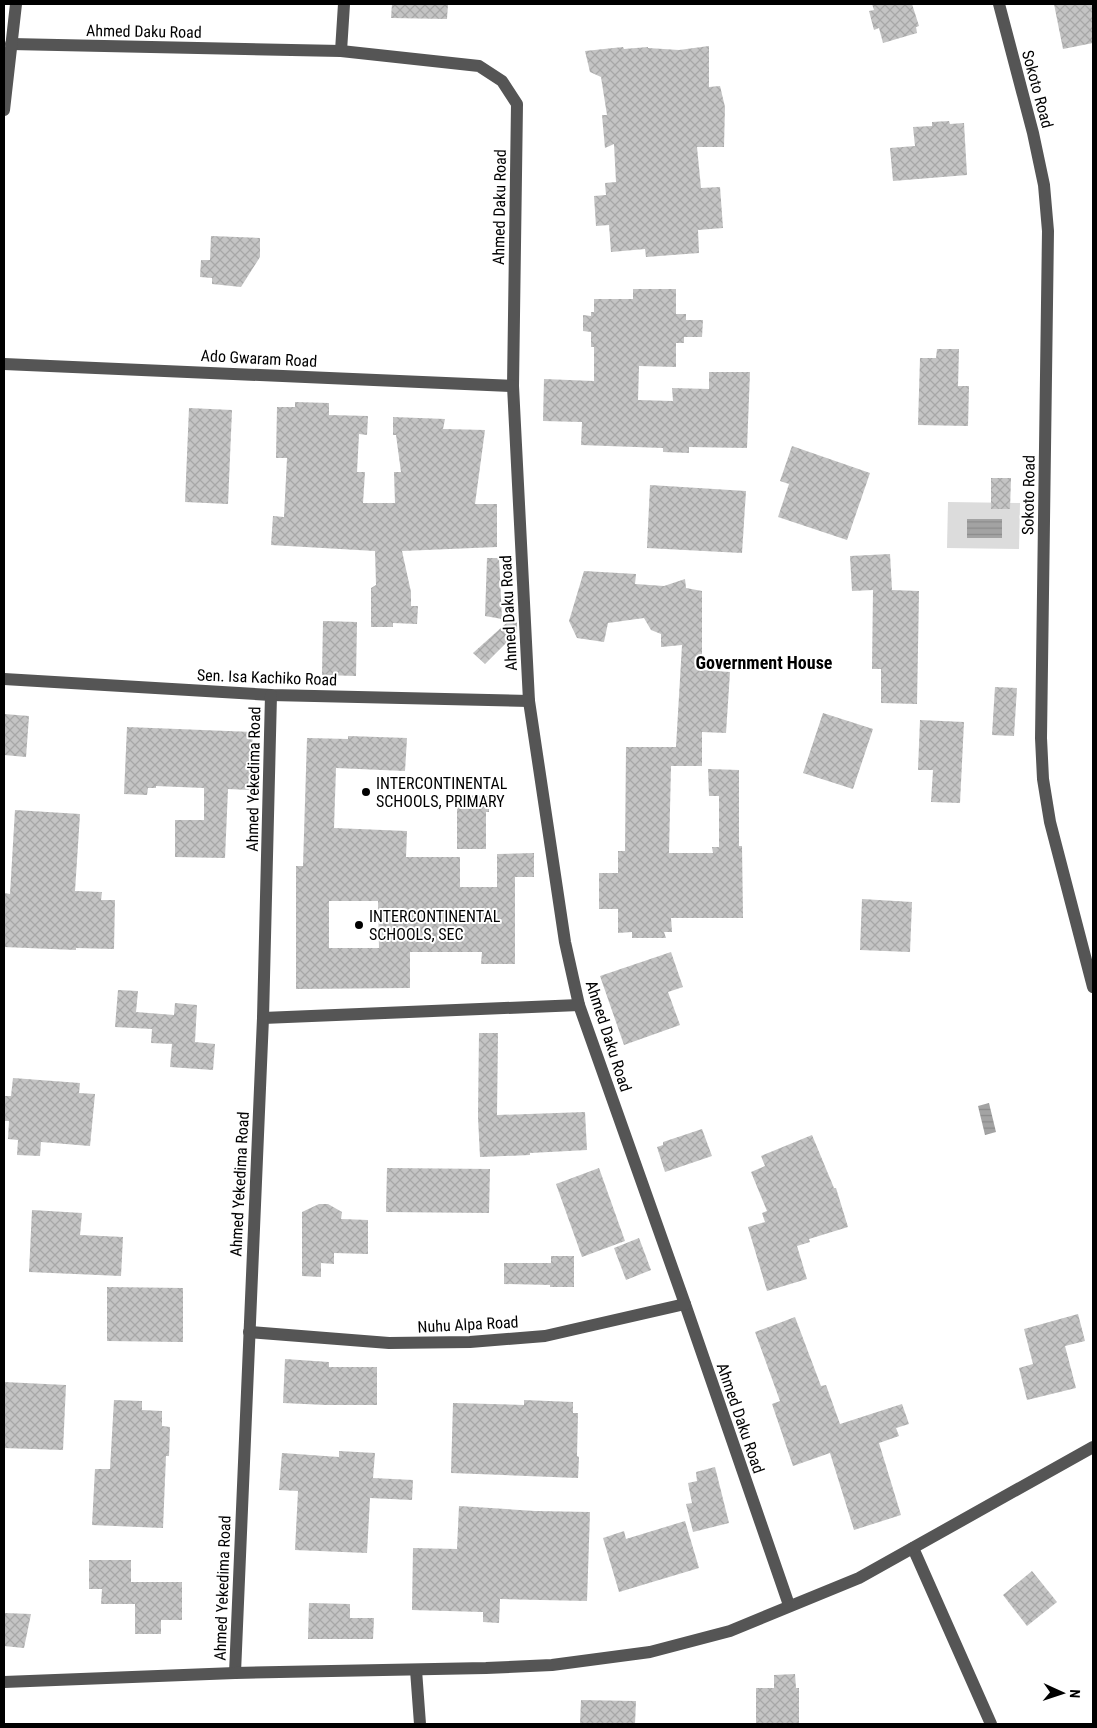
<svg xmlns="http://www.w3.org/2000/svg" width="1097" height="1728" font-family="'Roboto Condensed',sans-serif">
<defs>
<pattern id="water-rules" width="6" height="5" patternUnits="userSpaceOnUse" patternTransform="scale(1.25)"><rect width="6" height="5" fill="#a3a3a3"/><path d="M0 2.5h6" fill="none" stroke="#8b8b8b"/></pattern>
<pattern id="building-cross-hatch" width="8" height="8" patternUnits="userSpaceOnUse" patternTransform="scale(1.25)"><rect width="8" height="8" fill="#c4c4c4"/><path d="M0 0l8 8M0 8l8-8" fill="none" stroke="#a7a7a7"/></pattern>
</defs>
<rect width="100%" height="100%" fill="#fff"/>
<!-- green -->
<path fill="#dcdcdc" d="M948 502 1020 503 1019 549 947 548Z"/>
<!-- water -->
<g fill="url(#water-rules)">
<rect x="967" y="519" width="35" height="19"/>
<path d="M989 1103 996 1132 985 1135 978 1106Z"/>
</g>
<!-- building -->
<g fill="url(#building-cross-hatch)" fill-rule="evenodd">
<path d="M392 4H448L447 19 391 18Z"/>
<path d="M872 4H912L919 26 916 27 917 33 883 43 879 28 874 30 869 11 874 10Z"/>
<path d="M1054 4H1093V43L1063 49Z"/>
<path d="M709 46V87L720 86 725 107 724 147H697L701 188 720 187 723 228 698 230 699 253 646 257 645 249 611 252 609 225 596 226 594 196 606 195 605 183 616 182 614 144 605 148 602 115H607L601 77 590 72 585 51 623 47 624 49 648 47V48L679 50Z"/>
<path d="M949 121 950 124 964 123 967 175 893 181 890 148 915 146 913 127 932 126V122Z"/>
<path d="M211 236 260 238V257L241 287 212 284V278L200 277 201 260H210Z"/>
<path d="M633 289H676V314H686V320H703L702 337H684V343H676V367L639 366 638 400 673 401 672 388 709 389V372H750L747 448 689 447V453L663 452V448L581 445 582 422 543 421 544 379 594 381V347H591V332L583 331V315L591 316V312H594V299H633Z"/>
<path d="M937 349H959L958 386H969L968 426 918 425 920 358H936Z"/>
<path d="M295 402 329 403V415L368 416 367 435 359 434 357 472H365L363 503H395L394 472H401L396 435H393V417L445 419 443 429 485 430 475 504H497V547L402 551 411 592V606H418L417 624 393 623V627H371V588L376 585 375 551 271 545 273 516 284 517 287 458H276L277 407H295Z"/>
<path d="M189 408 232 410 228 504 185 502Z"/>
<path d="M792 446 870 473 847 540 778 517 789 484 780 481Z"/>
<path d="M991 478H1011L1010 509H991Z"/>
<path d="M650 485 746 491 742 553 647 548Z"/>
<path d="M890 554 892 590 919 591 917 704 881 703V669H872L873 590 852 591 850 556Z"/>
<path d="M487 558H499L502 619 485 616Z"/>
<path d="M584 571 636 574 635 584 664 586 685 579 686 588 702 591V670L730 672 726 733 702 732V766H671L669 853H713L712 847H719V796H709L708 769 739 770V846H742L743 918H671L672 932H664L666 938H632V932L618 933V909H599V873H618V851H625L626 747H676L682 645 661 647V634L651 630 644 618 608 623 604 642 577 638 569 621Z"/>
<path d="M512 618 517 623V632L485 664 473 653Z"/>
<path d="M323 621 357 622 356 676 322 675Z"/>
<path d="M995 687 1017 688 1014 736 992 735Z"/>
<path d="M823 713 873 729 853 789 803 773Z"/>
<path d="M4 714 29 716 26 757 4 755Z"/>
<path d="M920 720 964 722 960 803 931 802 933 770H918Z"/>
<path d="M127 727 253 732 250 790 228 789 225 858 175 857V820H204V788L156 786V788H148L147 795 124 794Z"/>
<path d="M348 736 407 738 405 771 336 768 334 828 407 831 406 857H460V887H497V854L534 853V877H515V964H481L482 952H410V988L296 989V866H303L307 738 348 739ZM329 901H378L379 948H329Z"/>
<path d="M457 795 489 796V812H486V849H457Z"/>
<path d="M15 810 80 814 75 891 102 892 101 900H115L114 949 76 948V950L4 947V893L10 894Z"/>
<path d="M862 899 912 902 910 952 860 950Z"/>
<path d="M671 952 683 987 668 992 680 1025 624 1045 600 976Z"/>
<path d="M118 990 138 991 136 1012 174 1015 175 1003 197 1005 195 1042 215 1044 213 1070 170 1067 172 1044 151 1043 152 1029 115 1027Z"/>
<path d="M479 1033H498L497 1115 585 1112 587 1150 530 1153V1155L480 1157 478 1117Z"/>
<path d="M13 1078 80 1083 79 1093 95 1094 90 1146 41 1142 40 1156 17 1155 18 1140 8 1139 9 1121H4V1096H11Z"/>
<path d="M702 1129 712 1156 665 1172 657 1147 663 1145V1142Z"/>
<path d="M812 1135 834 1188H836L848 1227 809 1239 810 1242 797 1246 807 1279 767 1291 748 1227 765 1222 762 1213 767 1211 751 1172 765 1166 761 1156Z"/>
<path d="M387 1168 490 1169 489 1213 386 1212Z"/>
<path d="M599 1168 625 1241 582 1257 556 1184Z"/>
<path d="M319 1204H328L342 1212 341 1219 368 1220V1254L334 1253V1264L321 1263V1277L302 1276V1212Z"/>
<path d="M32 1210 82 1213 80 1235 123 1237 121 1276 29 1272Z"/>
<path d="M639 1238 651 1270 626 1280 614 1248Z"/>
<path d="M551 1256H574V1287H550V1285L504 1284V1263H551Z"/>
<path d="M107 1287 183 1288V1342L107 1341Z"/>
<path d="M1078 1314 1085 1341 1065 1346 1076 1388 1027 1400 1019 1368 1033 1364 1024 1329Z"/>
<path d="M795 1317 821 1386 826 1385 840 1424 902 1404 909 1424 896 1428 899 1436 879 1443 901 1515 854 1530 830 1453 793 1466 772 1404 780 1401 755 1332Z"/>
<path d="M285 1359 329 1362V1367H377V1405H326L283 1403Z"/>
<path d="M4 1382 66 1385 63 1450 4 1448Z"/>
<path d="M114 1400 142 1401V1410L162 1411V1426L170 1427 169 1456H166L163 1528 92 1525 95 1469H110Z"/>
<path d="M524 1400 573 1402V1413H578L577 1456 579 1457 578 1478 451 1473 453 1403 524 1405Z"/>
<path d="M339 1451 375 1453 373 1478 413 1480 412 1500 370 1498 367 1553 295 1550 298 1491 279 1490 282 1453 339 1457Z"/>
<path d="M715 1467 729 1523 693 1532 686 1504 692 1503 688 1483 697 1481 696 1472Z"/>
<path d="M459 1506 535 1511 590 1512 587 1601 500 1599 499 1623 483 1622V1612L412 1610 413 1548 457 1549Z"/>
<path d="M685 1521 699 1568 619 1592 603 1538 624 1531 626 1539Z"/>
<path d="M89 1560H131V1582H182V1620H161V1634H135V1604H101L102 1589H89Z"/>
<path d="M1032 1571 1057 1602 1027 1626 1003 1595Z"/>
<path d="M309 1603 350 1604V1618H374L373 1639H308Z"/>
<path d="M4 1613 31 1614 24 1648 4 1646Z"/>
<path d="M795 1674 796 1688H799V1724H756V1688H774V1675Z"/>
<path d="M581 1700 636 1701 635 1724H580Z"/>
</g>
<g fill="none" stroke-linecap="round" stroke-linejoin="round">
<!-- minor -->
<g stroke="#555" stroke-width="12">
<path d="M999 4 1033 133 1044 185 1048 231 1041 738 1043 779 1050 822 1093 987"/>
<path d="M11 44 341 51 479 66 502 81 517 104 513 386 529 701 565 942 579 1005 685 1304 789 1605"/>
<path d="M341 51 344 4"/>
<path d="M4 110 16 4"/>
<path d="M4 364 513 386"/>
<path d="M4 679 271 695 529 701"/>
<path d="M263 1018 579 1005"/>
<path d="M249 1332 389 1343 470 1342 545 1336 685 1304"/>
<path d="M913 1548 991 1724"/>
<path d="M416 1670 420 1724"/>
<path d="M235 1673 263 1018 271 695"/>
<path d="M4 1682 235 1673 486 1668 552 1665 650 1652 730 1631 859 1578 1093 1447"/>
</g>
</g>
<!-- markers -->
<g fill="#000" stroke="#fff" stroke-width="2">
<circle cx="366" cy="792" r="5"/>
<circle cx="359" cy="925" r="5"/>
</g>
<g text-anchor="middle" stroke-width="4" stroke-linejoin="round" paint-order="stroke">
<!-- street labels -->
<g font-size="16" fill="#000" stroke="#fff">
<text transform="translate(144 31) rotate(1)" y="6">Ahmed Daku Road</text>
<text transform="translate(1038 89) rotate(75)" y="6">Sokoto Road</text>
<text transform="translate(499 207) rotate(-89)" y="6">Ahmed Daku Road</text>
<text transform="translate(259 358) rotate(3)" y="6">Ado Gwaram Road</text>
<text transform="translate(1028 495) rotate(-89)" y="6">Sokoto Road</text>
<text transform="translate(508 613) rotate(-93)" y="6">Ahmed Daku Road</text>
<text transform="translate(267 677) rotate(2)" y="6">Sen. Isa Kachiko Road</text>
<text transform="translate(253 779) rotate(-89)" y="6">Ahmed Yekedima Road</text>
<text transform="translate(609 1036) rotate(72)" y="6">Ahmed Daku Road</text>
<text transform="translate(239 1184) rotate(-87)" y="6">Ahmed Yekedima Road</text>
<text transform="translate(468 1324) rotate(-3)" y="6">Nuhu Alpa Road</text>
<text transform="translate(741 1418) rotate(71)" y="6">Ahmed Daku Road</text>
<text transform="translate(222 1588) rotate(-88)" y="6">Ahmed Yekedima Road</text>
</g>
<!-- poi labels -->
<g font-size="16" fill="#000" stroke="#fff" text-anchor="start">
<text x="376" y="789">INTERCONTINENTAL<tspan x="376" dy="18">SCHOOLS, PRIMARY</tspan></text>
<text x="369" y="922">INTERCONTINENTAL<tspan x="369" dy="18">SCHOOLS, SEC</tspan></text>
</g>
<!-- neighbourhood labels -->
<g font-size="18" font-weight="bold" fill="#000" stroke="#fff">
<text x="764" y="669">Government House</text>
</g>
</g>
<!-- border -->
<rect width="1097" height="1728" fill="none" stroke="#000000" stroke-width="10"/>
<!-- north arrow -->
<g transform="translate(1062 1693) rotate(93)" stroke="#ffffff" stroke-width="4" paint-order="stroke">
<path d="M0-4L9 19L0 12L-9 19Z" fill="#000000"/>
<text y="-8" font-size="14" font-weight="bold" text-anchor="middle" fill="#000000">N</text>
</g>
</svg>
